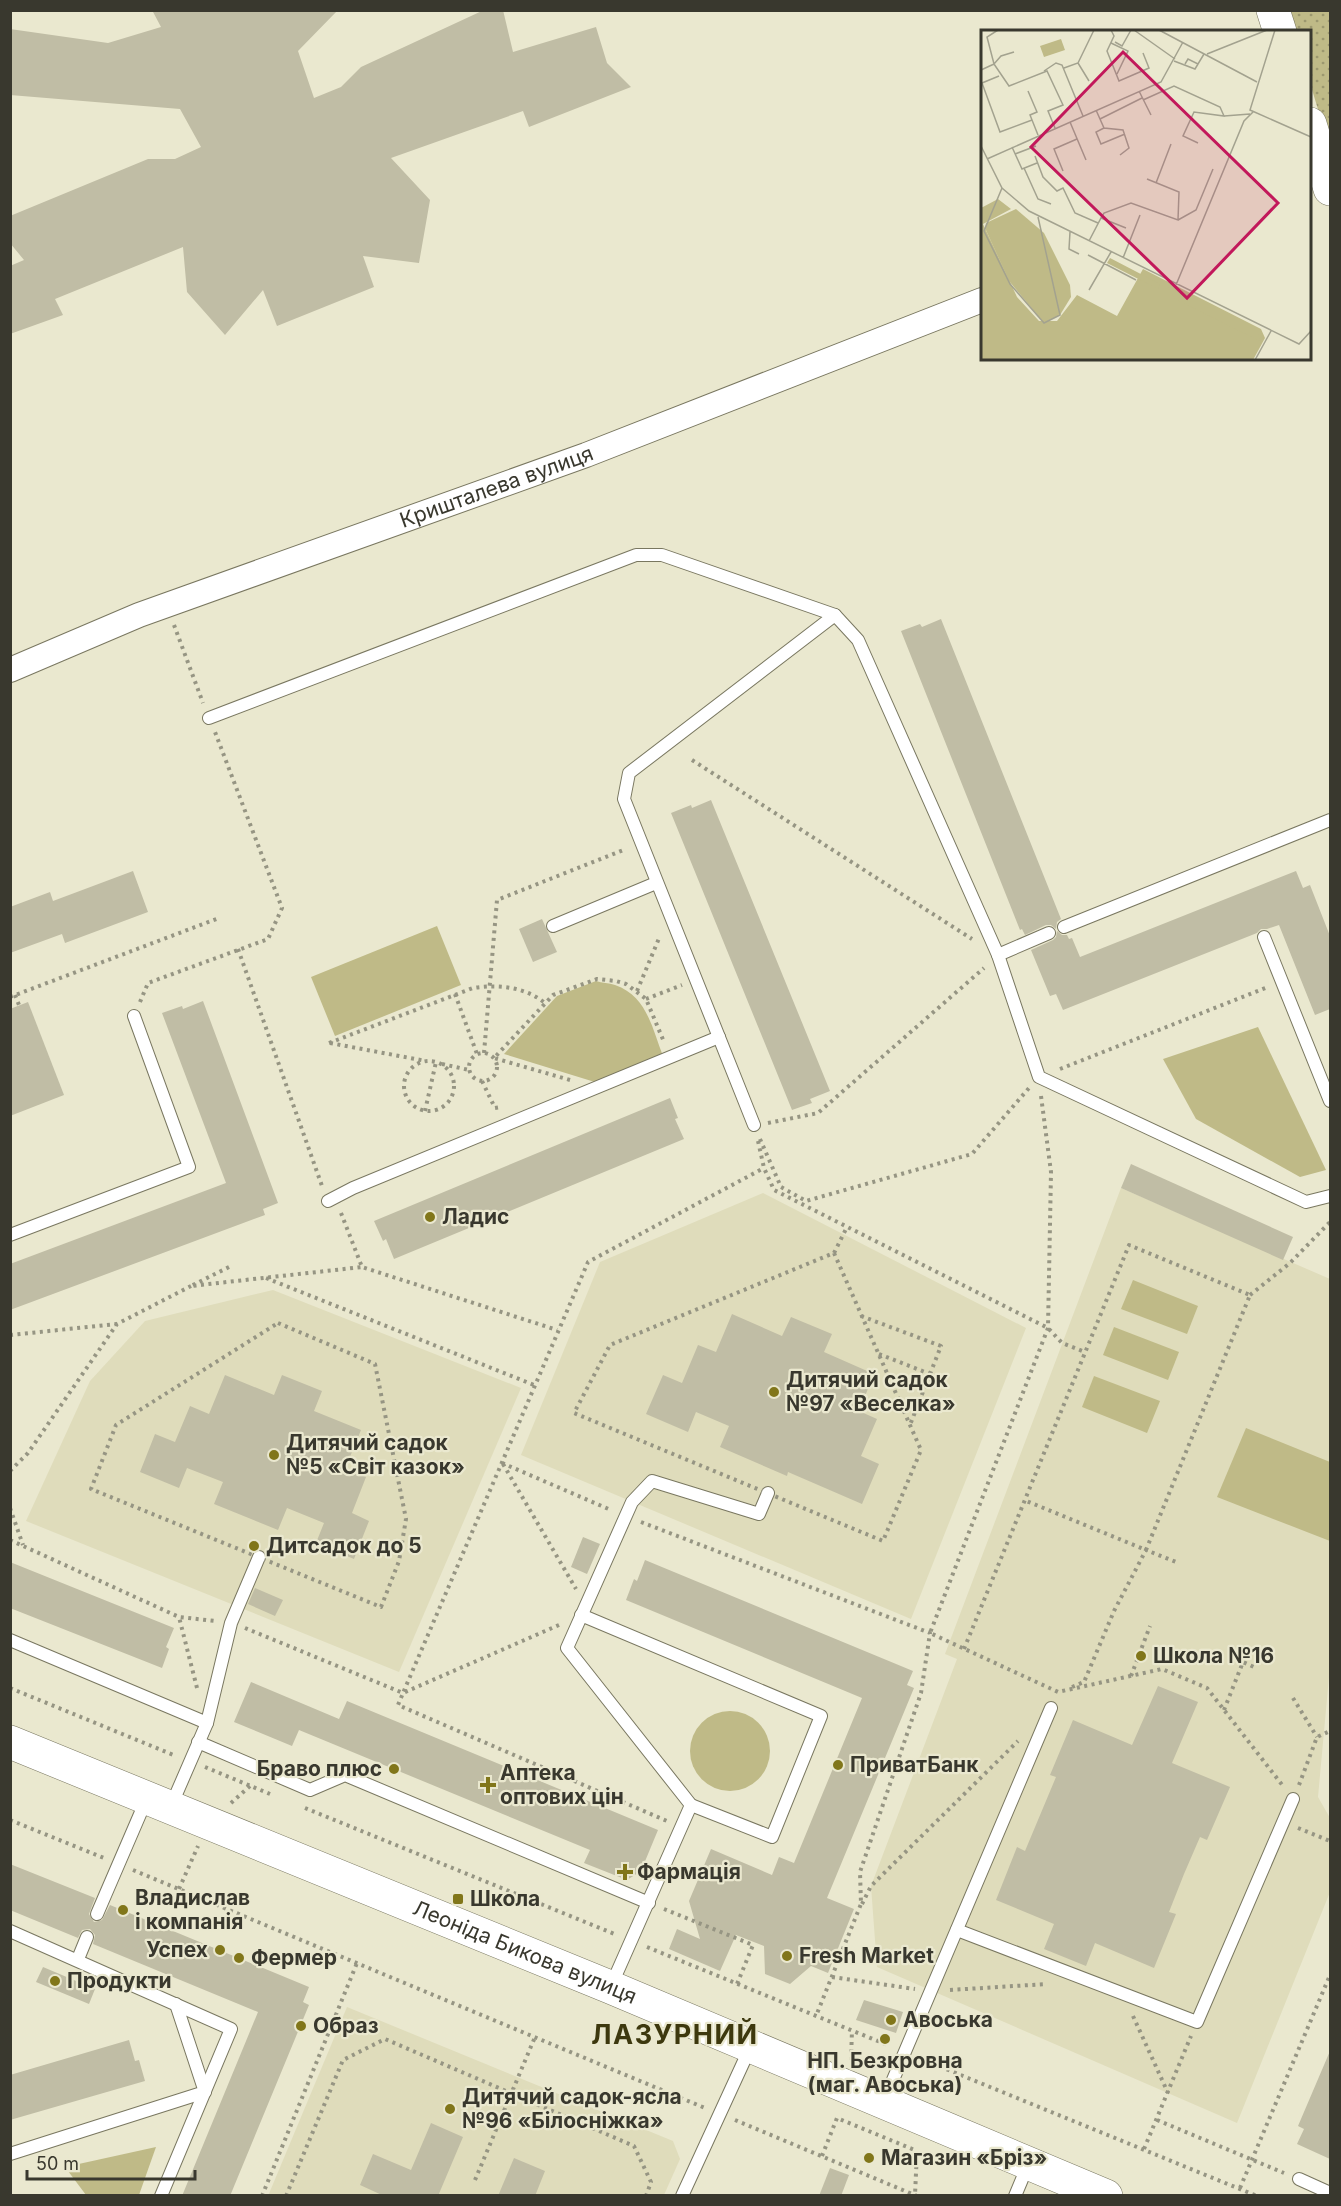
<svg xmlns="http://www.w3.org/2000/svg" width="1341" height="2206" font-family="Inter,sans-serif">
<defs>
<pattern id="grass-dots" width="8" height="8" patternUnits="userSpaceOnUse" patternTransform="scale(1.5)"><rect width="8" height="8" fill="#bfba87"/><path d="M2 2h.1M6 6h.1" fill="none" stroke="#9c986f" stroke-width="1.8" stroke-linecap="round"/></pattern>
</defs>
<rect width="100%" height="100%" fill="#eae8cf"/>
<!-- built -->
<g fill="#dfdcbb">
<path d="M1121 1188 1330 1279V1666L1318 1797 1330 1818V1892L1237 2123 877 1967 871 1886 957 1659 945 1654Z"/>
<path d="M763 1193 1026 1328 911 1619 521 1455 600 1262Z"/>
<path d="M273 1290 521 1388 399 1672 26 1521 90 1381 145 1321Z"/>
<path d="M347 2007 673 2141 680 2159 664 2195 268 2196Z"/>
</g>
<!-- grass -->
<path fill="url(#grass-dots)" d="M1287 11H1330V149L1310 83V32L1293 31Z"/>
<!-- park -->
<g fill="#bfba87">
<path d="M437 926 461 985 335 1036 311 977Z"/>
<path d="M596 981C602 983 609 983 615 985 647 996 652 1028 663 1056L598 1083 504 1054 557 996Z"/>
<path d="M1258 1027 1326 1170 1300 1177 1196 1119 1163 1059Z"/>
<path d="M1133 1280 1198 1306 1187 1334 1121 1309Z"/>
<path d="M1114 1327 1179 1352 1168 1380 1103 1355Z"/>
<path d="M1094 1376 1160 1401 1147 1433 1082 1407Z"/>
<path d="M1246 1428 1330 1462V1541L1217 1497Z"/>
<circle cx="730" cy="1751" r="40"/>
<path d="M156 2147 139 2195H86L65 2167Z"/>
</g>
<!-- building -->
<g fill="#c0bda5">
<path d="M152 10H338L298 51 314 98 341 87 361 67 484 10H503L513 52 596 27 607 63 631 87 529 127 523 111 391 158 430 200 419 263 363 256 374 287 277 326 263 290 225 335 187 292 183 247 55 299 63 315 10 334V266L24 260 10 243V216L148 159H175L201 147 180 109 10 95V29L108 43 161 27Z"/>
<path d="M941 619 1061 919 1057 922 1056 929 1051 925H1046L1025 935 1022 929 1020 930 901 631 920 624 922 627Z"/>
<path d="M711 800 830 1091 810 1099 812 1103 792 1110 671 813 691 805 692 808Z"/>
<path d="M133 871 148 912 65 943 62 934 10 953V907L50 892 53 901Z"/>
<path d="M1296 871 1303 888 1310 885 1330 936V1009L1315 1015 1279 925 1267 929H1261L1257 933 1063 1010 1056 994 1050 996 1031 950 1053 940 1056 937 1057 931 1062 935H1067L1069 939 1072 938 1080 957Z"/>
<path d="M542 919 557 952 533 962 519 929Z"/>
<path d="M203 1001 278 1203 263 1209 265 1215 10 1310V1264L226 1183 162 1013 182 1006 183 1009Z"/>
<path d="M28 1002 64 1095 10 1116V1009Z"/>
<path d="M670 1098 678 1118 675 1119 684 1139 394 1259 386 1239 383 1241 374 1221Z"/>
<path d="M1131 1164 1293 1237 1283 1260 1121 1188Z"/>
<path d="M732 1314 782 1336 791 1317 832 1334 824 1352 874 1374 859 1411 877 1419 861 1456 879 1464 862 1504 788 1472 787 1476 720 1447 729 1426 696 1412 688 1432 646 1414 663 1375 682 1383 698 1345 716 1352Z"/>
<path d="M225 1375 274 1395 282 1375 322 1391 314 1411 361 1430 345 1469 366 1477 352 1513 369 1521 354 1559 316 1543 324 1523 287 1508 278 1530 214 1504 223 1482 187 1468 179 1488 140 1472 155 1434 175 1442 190 1406 209 1414Z"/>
<path d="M583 1537 600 1544 587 1574 571 1567Z"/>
<path d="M645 1560 913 1671 907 1685 914 1688 827 1898 854 1909 828 1973 811 1966 790 1984 765 1974 764 1946 736 1935 720 1971 669 1949 677 1929 700 1939 689 1901 711 1849 772 1875 779 1857 794 1863 862 1698 626 1600 634 1579 637 1581Z"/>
<path d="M10 1562 174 1628 166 1647 169 1649 162 1668 10 1608Z"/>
<path d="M255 1588 283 1600 275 1616 248 1604Z"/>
<path d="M251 1682 339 1719 347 1701 658 1830 641 1871 627 1880 584 1863 590 1850 299 1730 292 1746 234 1722Z"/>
<path d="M1158 1686 1198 1702 1172 1763 1230 1787 1207 1840 1200 1837 1184 1874 1169 1912 1176 1914 1154 1968 1095 1943 1086 1966 1044 1949 1054 1924 996 1900 1017 1847 1025 1851 1056 1777 1050 1775 1073 1720 1132 1745Z"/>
<path d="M10 1864 95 1898 89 1914 94 1922 102 1920 110 1905 309 1987 303 2002 309 2005 230 2196H182L258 2012 93 1944 95 1935 90 1929 82 1930 78 1938 10 1910Z"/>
<path d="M43 1967 95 1989 89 2004 36 1982Z"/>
<path d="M864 2000 903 2012 896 2033 856 2020Z"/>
<path d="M129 2040 135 2061 139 2060 145 2081 10 2120V2075Z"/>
<path d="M1330 2051V2159L1297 2144 1304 2129 1298 2126Z"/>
<path d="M431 2123 463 2137 438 2196H384L360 2185 373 2154 411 2170Z"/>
<path d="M514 2158 545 2171 535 2196H498Z"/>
<path d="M830 2168 849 2175 841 2196H819Z"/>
</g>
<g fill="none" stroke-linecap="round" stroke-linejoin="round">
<!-- lane casing -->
<g stroke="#797760" stroke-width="14">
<g id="lane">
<path d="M209 718 636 555H662L835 615"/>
<path d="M553 926 656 883"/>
<path d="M1064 927 1330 820"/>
<path d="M1264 937 1330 1101"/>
<path d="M998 955 1049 933"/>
<path d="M754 1125 624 799 629 773 835 615 858 640 998 955 1039 1077 1306 1202 1330 1196"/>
<path d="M328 1201 353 1188 719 1037"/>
<path d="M10 1235 189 1167 134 1016"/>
<path d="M581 1615 821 1716 772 1837 691 1805"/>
<path d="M10 1640 207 1723"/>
<path d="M198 1742 310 1790 345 1775 649 1903"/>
<path d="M171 1806 207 1723 231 1623 259 1557"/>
<path d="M97 1914 147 1798"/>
<path d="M957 1930 1197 2022 1293 1799"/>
<path d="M10 1931 231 2029 161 2196"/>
<path d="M78 1959 87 1937"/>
<path d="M611 1986 691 1805 567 1648 632 1502 652 1481 759 1514 768 1493"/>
<path d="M884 2101 1051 1708"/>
<path d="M10 2154 205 2092 176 2004"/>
<path d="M1299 2179 1330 2193"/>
<path d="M682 2196 750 2048"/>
<path d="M1015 2196 1028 2165"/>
</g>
</g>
<!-- street casing -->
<g stroke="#797760" stroke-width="26">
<g id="street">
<path id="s1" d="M10 670 139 615 586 455 982 300"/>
</g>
</g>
<!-- secondary casing -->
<g stroke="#797760" stroke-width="34">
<g id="secondary">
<path d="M1273 10 1280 32"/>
<path d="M1310 124 1330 189"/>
<path id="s2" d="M10 1742 610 1987 1106 2196"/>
</g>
</g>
<!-- path -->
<g stroke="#969583" stroke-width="4" stroke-dasharray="3 4.5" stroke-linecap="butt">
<path d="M174 625 203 703"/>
<path d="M692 760 972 939"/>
<path d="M238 949 322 1186"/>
<path d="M637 991 660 936"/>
<path d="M455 994 477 1054"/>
<path d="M15 995 19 1005"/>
<path d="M10 997 219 918"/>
<path d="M646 999 682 985"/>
<path d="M140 1002 148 983 268 939 282 908 215 732"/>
<path d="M329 1043 473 988C499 984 525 987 545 1003"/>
<path d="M330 1043 426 1061"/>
<path d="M484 1053 497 900 626 849"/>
<circle cx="483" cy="1067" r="14"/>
<circle cx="429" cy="1086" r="25"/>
<path d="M442 1064 469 1070"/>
<path d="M1060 1069 1268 987"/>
<path d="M570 1080 494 1058 553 995 597 979 616 981 626 984 646 999 664 1042"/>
<path d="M482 1081 495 1108 501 1107"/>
<path d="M1041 1096 1051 1172 1048 1328 930 1633 1058 1692 1162 1669 1207 1688 1283 1786"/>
<path d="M425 1111 436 1062"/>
<path d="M768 1123 818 1113 984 968"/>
<path d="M760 1139 781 1187 806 1201 972 1154 1029 1088"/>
<path d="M758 1141 764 1168 774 1190 1048 1328 1062 1343 1085 1352"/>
<path d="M341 1213 362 1267 557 1330"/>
<path d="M834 1253 921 1450 883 1541 574 1413 610 1345Z"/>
<path d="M834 1253 847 1227"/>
<path d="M229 1267 191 1286 362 1267"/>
<path d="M266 1278 534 1385"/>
<path d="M1250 1295 1290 1263 1330 1222"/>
<path d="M861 1316 941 1346 910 1425"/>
<path d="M278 1323 375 1364 406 1519 399 1561 381 1607 91 1489 116 1425Z"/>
<path d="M10 1335 117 1324"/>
<path d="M879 1354 930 1374"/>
<path d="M502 1463 611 1510"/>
<path d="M503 1464 576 1589"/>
<path d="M10 1471 28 1453 117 1324 191 1286"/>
<path d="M10 1508 23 1545"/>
<path d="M641 1522 930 1633 921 1693 860 1872 861 1904 816 2016"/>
<path d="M10 1540 179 1617"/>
<path d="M559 1625 403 1693 398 1705 667 1821"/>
<path d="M245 1628 403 1693 588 1262 764 1168"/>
<path d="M964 1649 1129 1245 1250 1295 1146 1550 1024 1500"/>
<path d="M1131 1676 1150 1626"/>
<path d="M1072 1687 1084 1682 1114 1611 1146 1550 1176 1562"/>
<path d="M10 1688 176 1756"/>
<path d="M197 1688 179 1617 215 1621"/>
<path d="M1293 1698 1317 1737"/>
<path d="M1224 1710 1243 1662 1254 1667"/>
<path d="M205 1767 270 1794"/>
<path d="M1299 1785 1317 1737 1330 1731"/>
<path d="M231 1803 250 1786"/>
<path d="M305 1808 617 1935"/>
<path d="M10 1820 104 1858"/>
<path d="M1298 1828 1330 1841"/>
<path d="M133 1870 705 2108"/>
<path d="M179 1889 198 1846"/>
<path d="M862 1904 871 1886 1018 1741"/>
<path d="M664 1909 753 1945 737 1984"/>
<path d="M647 1947 890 2046"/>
<path d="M832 1977 915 1989"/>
<path d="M950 1990 1047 1984"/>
<path d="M1133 2016 1168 2093"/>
<path d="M919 2058 1257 2196"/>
<path d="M851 2060 852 2030"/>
<path d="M735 2120 917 2196"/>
<path d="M1157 2120 1284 2173"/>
<path d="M1144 2149 1191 2036"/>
<path d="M822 2156 837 2118 917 2151 915 2195"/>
<path d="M475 2180 535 2037"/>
<path d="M1240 2188 1330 1975"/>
<path d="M262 2196 357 1963"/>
<path d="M286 2196 343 2060 385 2039 634 2146 651 2182 646 2196"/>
</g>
<!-- lane -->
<use href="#lane" stroke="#fff" stroke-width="12"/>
<!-- street -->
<use href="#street" stroke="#fff" stroke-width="24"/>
<!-- secondary -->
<use href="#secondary" stroke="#fff" stroke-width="33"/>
</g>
<!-- markers -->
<g fill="#81761a" stroke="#eae8cf" stroke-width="2">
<circle cx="430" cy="1217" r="6"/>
<circle cx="774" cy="1392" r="6"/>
<circle cx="274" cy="1455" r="6"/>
<circle cx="254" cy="1546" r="6"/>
<circle cx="1141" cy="1656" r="6"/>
<circle cx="838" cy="1765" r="6"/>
<circle cx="394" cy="1769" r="6"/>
<path d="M485 1776h6v6h6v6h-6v6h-6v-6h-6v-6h6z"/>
<path d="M622 1863h6v6h6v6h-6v6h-6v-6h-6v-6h6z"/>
<rect x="452" y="1893" width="12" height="12" rx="3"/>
<circle cx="123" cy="1910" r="6"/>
<circle cx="220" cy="1950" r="6"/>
<circle cx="787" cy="1956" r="6"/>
<circle cx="239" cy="1958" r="6"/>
<circle cx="55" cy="1981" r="6"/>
<circle cx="891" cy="2020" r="6"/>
<circle cx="301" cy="2026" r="6"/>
<circle cx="885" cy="2039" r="6"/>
<circle cx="450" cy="2109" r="6"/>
<circle cx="869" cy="2158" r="6"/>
</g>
<g text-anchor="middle" stroke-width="4.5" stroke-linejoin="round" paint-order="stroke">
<!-- street labels -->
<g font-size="21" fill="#39382e" stroke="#eae8cf">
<text dy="7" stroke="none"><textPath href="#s1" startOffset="520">Кришталева вулиця</textPath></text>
<text dy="7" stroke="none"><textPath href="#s2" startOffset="556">Леоніда Бикова вулиця</textPath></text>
</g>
<!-- poi labels -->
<g font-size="21" font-weight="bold" fill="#39382e" stroke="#eae8cf" text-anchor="start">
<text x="442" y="1224">Ладис</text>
<text x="786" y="1387">Дитячий садок<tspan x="786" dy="24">№97 «Веселка»</tspan></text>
<text x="286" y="1450">Дитячий садок<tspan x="286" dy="24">№5 «Світ казок»</tspan></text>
<text x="266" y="1553">Дитсадок до 5</text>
<text x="1153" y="1663">Школа №16</text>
<text x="850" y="1772">ПриватБанк</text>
<text x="382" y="1776" text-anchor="end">Браво плюс</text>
<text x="500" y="1780">Аптека<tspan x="500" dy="24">оптових цін</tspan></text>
<text x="637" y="1879">Фармація</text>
<text x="135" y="1905">Владислав<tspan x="135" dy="24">і компанія</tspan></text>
<text x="470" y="1906">Школа</text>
<text x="208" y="1957" text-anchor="end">Успех</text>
<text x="799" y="1963">Fresh Market</text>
<text x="251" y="1965">Фермер</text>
<text x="67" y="1988">Продукти</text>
<text x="903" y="2027">Авоська</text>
<text x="313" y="2033">Образ</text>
<text x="885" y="2068" text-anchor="middle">НП. Безкровна<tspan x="885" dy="24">(маг. Авоська)</tspan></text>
<text x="462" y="2104">Дитячий садок-ясла<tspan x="462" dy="24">№96 «Білосніжка»</tspan></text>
<text x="881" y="2165">Магазин «Бріз»</text>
</g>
<!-- district labels -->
<g font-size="27" font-weight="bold" letter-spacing="1.5" fill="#3d380e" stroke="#eae8cf">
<text x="675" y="2044">ЛАЗУРНИЙ</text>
</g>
</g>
<!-- overview -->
<g transform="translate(981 30)">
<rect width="330" height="330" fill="#eae8cf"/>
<path d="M17 169 30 179 2 194 36 267 58 291H76L96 265 136 286 162 239 280 299 284 308 272 330H0V178Z" fill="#bfba87"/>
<path d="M129 228 179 254 177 259 126 233ZM187 257 277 302 279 311 194 269Z" fill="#bfba87"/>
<path d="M35 179 63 203 89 255 90 267 79 285 63 293 28 251 4 198 5 193Z" fill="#bfba87"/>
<path d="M80 9 84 20 63 27 59 16Z" fill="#bfba87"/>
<path fill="none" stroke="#a3a28f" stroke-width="1.5" d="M17 0 6 7 13 34 20 26 33 22M130 0 133 6 126 21 138 51 168 38 162 23M153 0 194 29M178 0 276 52M294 0 269 80 330 107M134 12 141 16 150 0M130 13 147 21 136 44M226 24 286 0M193 31 214 39 217 34M97 33 108 51M204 34 207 29 217 34 223 24M83 38 97 33 113 0M0 40 13 34 28 56 66 41 82 75 67 81 74 98M63 41 75 33 81 35 102 86M18 46 1 53 19 102 51 90M47 61 56 82 49 85 57 105M158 61 170 85M162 70 193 56 239 77 243 86 213 82 202 106 217 113M115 80 123 98 142 100 148 118 139 125M243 86 269 84M119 89 161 68M89 92 105 130M123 98 115 102 120 114 144 104M0 116 21 158 48 181 318 314 330 301M31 117 41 139 56 133M34 124 55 116M54 126 62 147 76 161 82 158 94 183 117 193M6 129 180 52 202 12M43 138 57 169 70 174M82 141 73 119 96 109M175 153 190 114M21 158 3 201 29 254 63 293 79 285 57 187M120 188 123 183 150 173 197 190 198 162 166 149M197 190 215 180 232 139M89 202 88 219 98 224M108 211 120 188 145 198M107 225 155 250M142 228 159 185M195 255 263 91 272 82M108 260 130 222M274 330 290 301"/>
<path fill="#c2185b" fill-opacity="0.15" stroke="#c2185b" stroke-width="3" d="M142 22 297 173 206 268 50 117Z"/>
<rect width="330" height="330" fill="none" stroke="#39382e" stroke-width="3"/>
</g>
<!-- border -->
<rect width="1341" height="2206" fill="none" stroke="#39382e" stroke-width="24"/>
<!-- scale -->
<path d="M27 2170v9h168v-9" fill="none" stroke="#39382e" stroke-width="3"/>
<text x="36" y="2170" font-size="18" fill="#39382e" stroke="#eae8cf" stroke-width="4.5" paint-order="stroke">50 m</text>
</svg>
